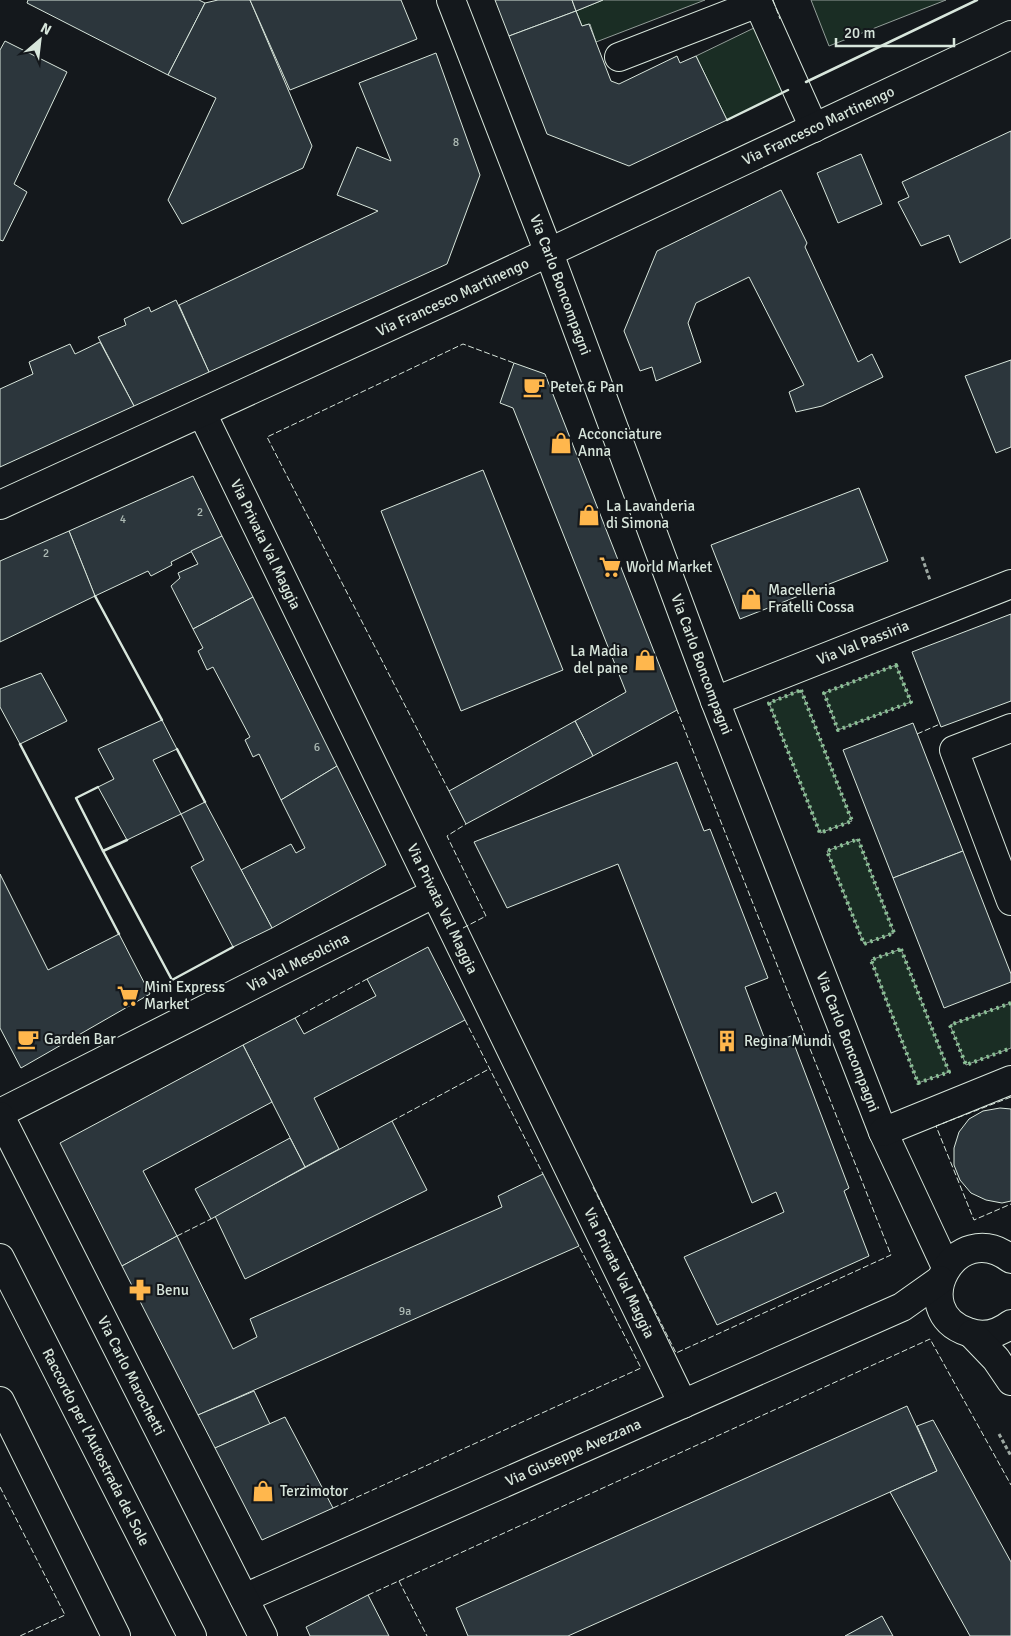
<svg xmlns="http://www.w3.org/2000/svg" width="1011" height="1636" font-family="Signika,sans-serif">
<rect width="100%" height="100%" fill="#14181c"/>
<!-- green -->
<g fill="#1a2d24" stroke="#939e99">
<path d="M603 0H705L596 42 590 24 582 26 576 11Z"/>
<path d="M811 0H946L829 46Z"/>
<path d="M756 27 787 91 727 120 696 56Z"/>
<path d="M896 665 911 702 838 730 824 693Z"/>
<path d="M801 690 852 821 820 833 769 703Z"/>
<path d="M858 839 894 933 864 944 827 851Z"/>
<path d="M901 949 949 1072 918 1083 871 960Z"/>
<path d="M1011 1003V1048L966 1065 950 1025Z"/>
</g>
<!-- building -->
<g fill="#2c363c" stroke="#d8e6dc">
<path d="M28 0H199L205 3 168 75 27 3Z"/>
<path d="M218 0H250L312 146 303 168 182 224 168 200 216 98 168 75 205 3Z"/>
<path d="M250 0H401L417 39 290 90Z"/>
<path d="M495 0H572L576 11 509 36Z"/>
<path d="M572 0H603L576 11Z"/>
<path d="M576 11 582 26 589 24 611 81 619 84 677 56 680 63 696 56 727 120 629 166 547 134 509 36Z"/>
<path d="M5 41 67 72 14 184 27 192 3 241 0 240V50Z"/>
<path d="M436 53 480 175 447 264 209 372 179 305 378 211 337 195 357 147 391 161 359 83Z"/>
<path d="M1011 131V238L960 263 949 235 921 246 898 202 909 197 902 182Z"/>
<path d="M861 154 882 204 838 223 817 173Z"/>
<path d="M781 190 807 243 805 247 858 362 872 354 883 377 822 406 796 412 789 392 804 385 749 277 696 303 688 323 701 362 656 381 652 367 640 371 624 331 657 251Z"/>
<path d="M176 300 209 372 134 406 98 337 126 325 124 319 149 307 151 312Z"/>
<path d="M100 342 134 406 0 467V389L33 374 29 362 70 344 75 354Z"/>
<path d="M1011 360V447L996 453 965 376Z"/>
<path d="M514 363 545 374 677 710 593 756 575 721 626 692 513 408 500 403Z"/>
<path d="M483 470 563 670 461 711 381 511Z"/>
<path d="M193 476 222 536 171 562 172 565 151 576 148 571 95 596 69 531Z"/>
<path d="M859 488 888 561 740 619 711 545Z"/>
<path d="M69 531 95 596 0 642V561Z"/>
<path d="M222 536 253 597 193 629 171 586 180 578 178 573 198 564 191 551Z"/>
<path d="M253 597 337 766 281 800 259 754 253 757 245 740 250 737 213 667 207 670 198 651 203 648 193 629Z"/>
<path d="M1011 614V701L941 727 912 652Z"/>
<path d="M41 673 67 721 20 744 0 707V689Z"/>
<path d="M162 720 177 749 153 760 181 814 127 840 98 787 114 779 98 749Z"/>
<path d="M575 721 593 756 466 824 449 791Z"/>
<path d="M913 723 963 851 893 878 843 750Z"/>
<path d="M677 762 704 831 710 829 768 978 745 987 767 1045 791 1036 849 1188 844 1191 869 1256 717 1325 684 1257 784 1212 776 1192 752 1203 618 864 507 908 474 842Z"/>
<path d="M337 766 386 865 272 928 241 870 291 844 296 853 305 848 281 800Z"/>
<path d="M205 802 272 928 233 947 191 867 204 860 181 814Z"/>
<path d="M963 851 1011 974V982L944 1008 893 878Z"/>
<path d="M0 874 48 970 119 934 150 994 21 1068 0 1028Z"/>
<path d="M428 947 465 1020 314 1098 339 1149 305 1167 243 1045 295 1018 304 1034 376 996 367 979Z"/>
<path d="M243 1045 272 1102 143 1171 177 1236 122 1266 60 1143Z"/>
<path d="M1000 1108 1011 1109V1201L1002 1203 986 1200 971 1193 960 1180 954 1165V1148L959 1132 969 1119 983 1111Z"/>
<path d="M392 1121 427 1190 245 1279 215 1216Z"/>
<path d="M290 1138 305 1167 211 1219 195 1189Z"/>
<path d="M543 1174 579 1246 198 1415 122 1266 177 1236 233 1349 257 1337 250 1319 502 1207 498 1196Z"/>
<path d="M254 1391 270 1424 215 1448 198 1415Z"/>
<path d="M907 1406 937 1471 568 1636H468L456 1608Z"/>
<path d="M285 1417 333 1508 262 1540 215 1448Z"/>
<path d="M933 1420 1011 1562V1636H970L890 1492 937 1471 917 1426Z"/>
<path d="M368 1595 389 1636H310L306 1627Z"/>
<path d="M882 1616 893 1636H845Z"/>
</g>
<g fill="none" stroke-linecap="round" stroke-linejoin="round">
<!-- minor casing -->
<g stroke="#d8e6dc" stroke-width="30">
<g id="minor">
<path id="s1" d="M451 0 549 253 715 701 883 1132 946 1267"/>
<path d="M619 57 758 3 814 128"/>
<path id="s2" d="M202 413 683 1404"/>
<path id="s3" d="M0 505 456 296 1011 35"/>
<path id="s4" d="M715 701 1011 584"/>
<path d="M1011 728 954 750 1011 901"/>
<path id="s5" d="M0 1113 435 893"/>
<path d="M883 1132 1011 1080"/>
<path d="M1011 1259C955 1216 905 1311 968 1332 983 1338 998 1334 1011 1324"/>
<path d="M972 1334 996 1359 1011 1381"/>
<path id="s6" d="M244 1598 902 1307 940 1280"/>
</g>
</g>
<!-- major casing -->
<g stroke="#d8e6dc" stroke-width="30">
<g id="major">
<path id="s7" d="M0 1116 263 1636"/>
<path d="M0 1401 116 1636"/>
</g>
</g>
<!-- highway casing -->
<g stroke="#d8e6dc" stroke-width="30">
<g id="highway">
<path id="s8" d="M0 1258 192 1636"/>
</g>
</g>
<!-- path -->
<g stroke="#9da8a2" stroke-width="3" stroke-dasharray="4 2.5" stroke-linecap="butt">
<path d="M922 557 930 580"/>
<path d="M999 1434 1011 1456"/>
</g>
<!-- minor -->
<use href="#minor" stroke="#14181c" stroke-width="28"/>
<!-- major -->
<use href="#major" stroke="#14181c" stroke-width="28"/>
<!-- highway -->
<use href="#highway" stroke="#14181c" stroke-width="28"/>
<!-- hedge -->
<g stroke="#8ac095" stroke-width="4" stroke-dasharray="2.5 4" stroke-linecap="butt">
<path d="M896 665 911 702 838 730 824 693Z"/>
<path d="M801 690 852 821 820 833 769 703Z"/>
<path d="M858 839 894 933 864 944 827 851Z"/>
<path d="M901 949 949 1072 918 1083 871 960Z"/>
<path d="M1011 1003 950 1025 966 1065 1011 1048"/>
</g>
<!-- fence -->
<g stroke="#d8e6dc" stroke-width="1" stroke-dasharray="6 2.5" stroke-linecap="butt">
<path d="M773 0 780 19"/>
<path d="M917 734 940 724"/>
<path d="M449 791 267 437 463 344 514 363"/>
<path d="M463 928 486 916 447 836 466 824"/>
<path d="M295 1018 367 979"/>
<path d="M465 1020 543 1174"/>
<path d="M1011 1097 936 1126 974 1220 1011 1204"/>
<path d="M392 1121 489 1069"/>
<path d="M593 1187 676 1353 891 1255 677 710"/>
<path d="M177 1236 211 1219"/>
<path d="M0 1487 65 1615 20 1636"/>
<path d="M333 1508 641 1368 579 1246"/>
<path d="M399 1581 427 1636"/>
<path d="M368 1595 930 1339 1011 1485"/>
</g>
<!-- wall -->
<g stroke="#d8e6dc" stroke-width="2.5">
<path d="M806 82 977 0"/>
<path d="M727 120 788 90"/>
<path d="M95 596 162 720"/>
<path d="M20 744 119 934"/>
<path d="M177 749 205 802"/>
<path d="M98 787 76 798 103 851 127 840"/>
<path d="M103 851 172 980 233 947"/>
</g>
</g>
<!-- icons -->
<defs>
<g id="cafe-bare" transform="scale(1.725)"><path d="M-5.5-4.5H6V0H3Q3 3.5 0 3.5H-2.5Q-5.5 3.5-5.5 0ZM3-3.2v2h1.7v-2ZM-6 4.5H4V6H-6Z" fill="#ffb74d" stroke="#14181c" stroke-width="2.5" paint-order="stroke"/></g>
<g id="shop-bare" transform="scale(1.725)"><path d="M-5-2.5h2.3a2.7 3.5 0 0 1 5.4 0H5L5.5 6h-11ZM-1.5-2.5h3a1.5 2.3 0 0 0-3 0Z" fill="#ffb74d" stroke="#14181c" stroke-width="2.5" paint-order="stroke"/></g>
<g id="supermarket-bare" transform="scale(1.725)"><path d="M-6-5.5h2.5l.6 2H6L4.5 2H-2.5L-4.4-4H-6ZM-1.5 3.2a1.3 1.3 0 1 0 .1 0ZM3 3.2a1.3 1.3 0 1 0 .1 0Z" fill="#ffb74d" stroke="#14181c" stroke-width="2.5" paint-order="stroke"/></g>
<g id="building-bare" transform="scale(1.725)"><path d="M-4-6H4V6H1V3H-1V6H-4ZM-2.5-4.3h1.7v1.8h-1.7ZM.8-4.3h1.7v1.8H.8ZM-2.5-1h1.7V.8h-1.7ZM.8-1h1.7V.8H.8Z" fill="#ffb74d" stroke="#14181c" stroke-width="2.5" paint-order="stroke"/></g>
<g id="pharmacy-bare" transform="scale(1.725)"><path d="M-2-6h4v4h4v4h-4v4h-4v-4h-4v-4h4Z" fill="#ffb74d" stroke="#14181c" stroke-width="2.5" paint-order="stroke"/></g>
</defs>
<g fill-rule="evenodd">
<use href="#cafe-bare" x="534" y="387"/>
<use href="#shop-bare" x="561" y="443"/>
<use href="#shop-bare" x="589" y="515"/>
<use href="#supermarket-bare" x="610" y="567"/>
<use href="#shop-bare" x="751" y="599"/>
<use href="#shop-bare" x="645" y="660"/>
<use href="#supermarket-bare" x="128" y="996"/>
<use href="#cafe-bare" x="28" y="1039"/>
<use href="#building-bare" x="727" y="1041"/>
<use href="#pharmacy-bare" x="140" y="1290"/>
<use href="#shop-bare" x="263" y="1491"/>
</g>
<g text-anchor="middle" stroke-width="4" stroke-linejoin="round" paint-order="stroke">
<!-- number labels -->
<g font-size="12" fill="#adbab4">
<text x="456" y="146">8</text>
<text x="200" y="516">2</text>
<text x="123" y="523">4</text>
<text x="46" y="557">2</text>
<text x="317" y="751">6</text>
<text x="405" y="1315">9a</text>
</g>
<!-- street labels -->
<g font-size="15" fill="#d8e6dc" stroke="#14181c">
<text dy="5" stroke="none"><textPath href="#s3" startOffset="902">Via Francesco Martinengo</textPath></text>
<text dy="5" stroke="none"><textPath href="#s1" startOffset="305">Via Carlo Boncompagni</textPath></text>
<text dy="5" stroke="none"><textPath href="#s3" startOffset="498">Via Francesco Martinengo</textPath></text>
<text dy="5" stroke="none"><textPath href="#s2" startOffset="146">Via Privata Val Maggia</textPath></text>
<text dy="5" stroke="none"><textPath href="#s4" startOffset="159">Via Val Passiria</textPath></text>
<text dy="5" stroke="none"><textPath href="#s1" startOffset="710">Via Carlo Boncompagni</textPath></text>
<text dy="5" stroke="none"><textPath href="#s2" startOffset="551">Via Privata Val Maggia</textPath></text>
<text dy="5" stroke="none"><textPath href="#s5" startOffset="334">Via Val Mesolcina</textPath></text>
<text dy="5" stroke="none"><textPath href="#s1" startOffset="1115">Via Carlo Boncompagni</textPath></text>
<text dy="5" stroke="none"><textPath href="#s2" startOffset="956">Via Privata Val Maggia</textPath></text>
<text dy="5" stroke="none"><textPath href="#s7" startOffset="291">Via Carlo Marochetti</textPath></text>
<text dy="5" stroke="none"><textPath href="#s8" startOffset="212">Raccordo per l'Autostrada del Sole</textPath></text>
<text dy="5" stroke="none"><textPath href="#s6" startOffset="360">Via Giuseppe Avezzana</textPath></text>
</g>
<!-- poi labels -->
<g font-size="15" fill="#d8e6dc" stroke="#14181c" text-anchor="start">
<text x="550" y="392">Peter &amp; Pan</text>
<text x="578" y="439">Acconciature<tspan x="578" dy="17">Anna</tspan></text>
<text x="606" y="511">La Lavanderia<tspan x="606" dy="17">di Simona</tspan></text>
<text x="626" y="572">World Market</text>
<text x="768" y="595">Macelleria<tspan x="768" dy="17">Fratelli Cossa</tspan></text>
<text x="628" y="656" text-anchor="end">La Madia<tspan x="628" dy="17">del pane</tspan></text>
<text x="144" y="992">Mini Express<tspan x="144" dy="17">Market</tspan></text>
<text x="44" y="1044">Garden Bar</text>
<text x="744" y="1046">Regina Mundi</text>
<text x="156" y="1295">Benu</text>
<text x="280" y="1496">Terzimotor</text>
</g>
</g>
<!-- north arrow -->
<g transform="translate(40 40) rotate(28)" stroke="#14181c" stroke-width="4" paint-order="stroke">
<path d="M0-4L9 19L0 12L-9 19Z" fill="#d8e6dc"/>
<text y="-8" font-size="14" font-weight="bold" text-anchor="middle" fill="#d8e6dc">N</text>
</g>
<!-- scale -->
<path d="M836 38v8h118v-8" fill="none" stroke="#d8e6dc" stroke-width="2.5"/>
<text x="844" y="38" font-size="15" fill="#d8e6dc" stroke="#14181c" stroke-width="4" paint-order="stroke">20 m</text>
</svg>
